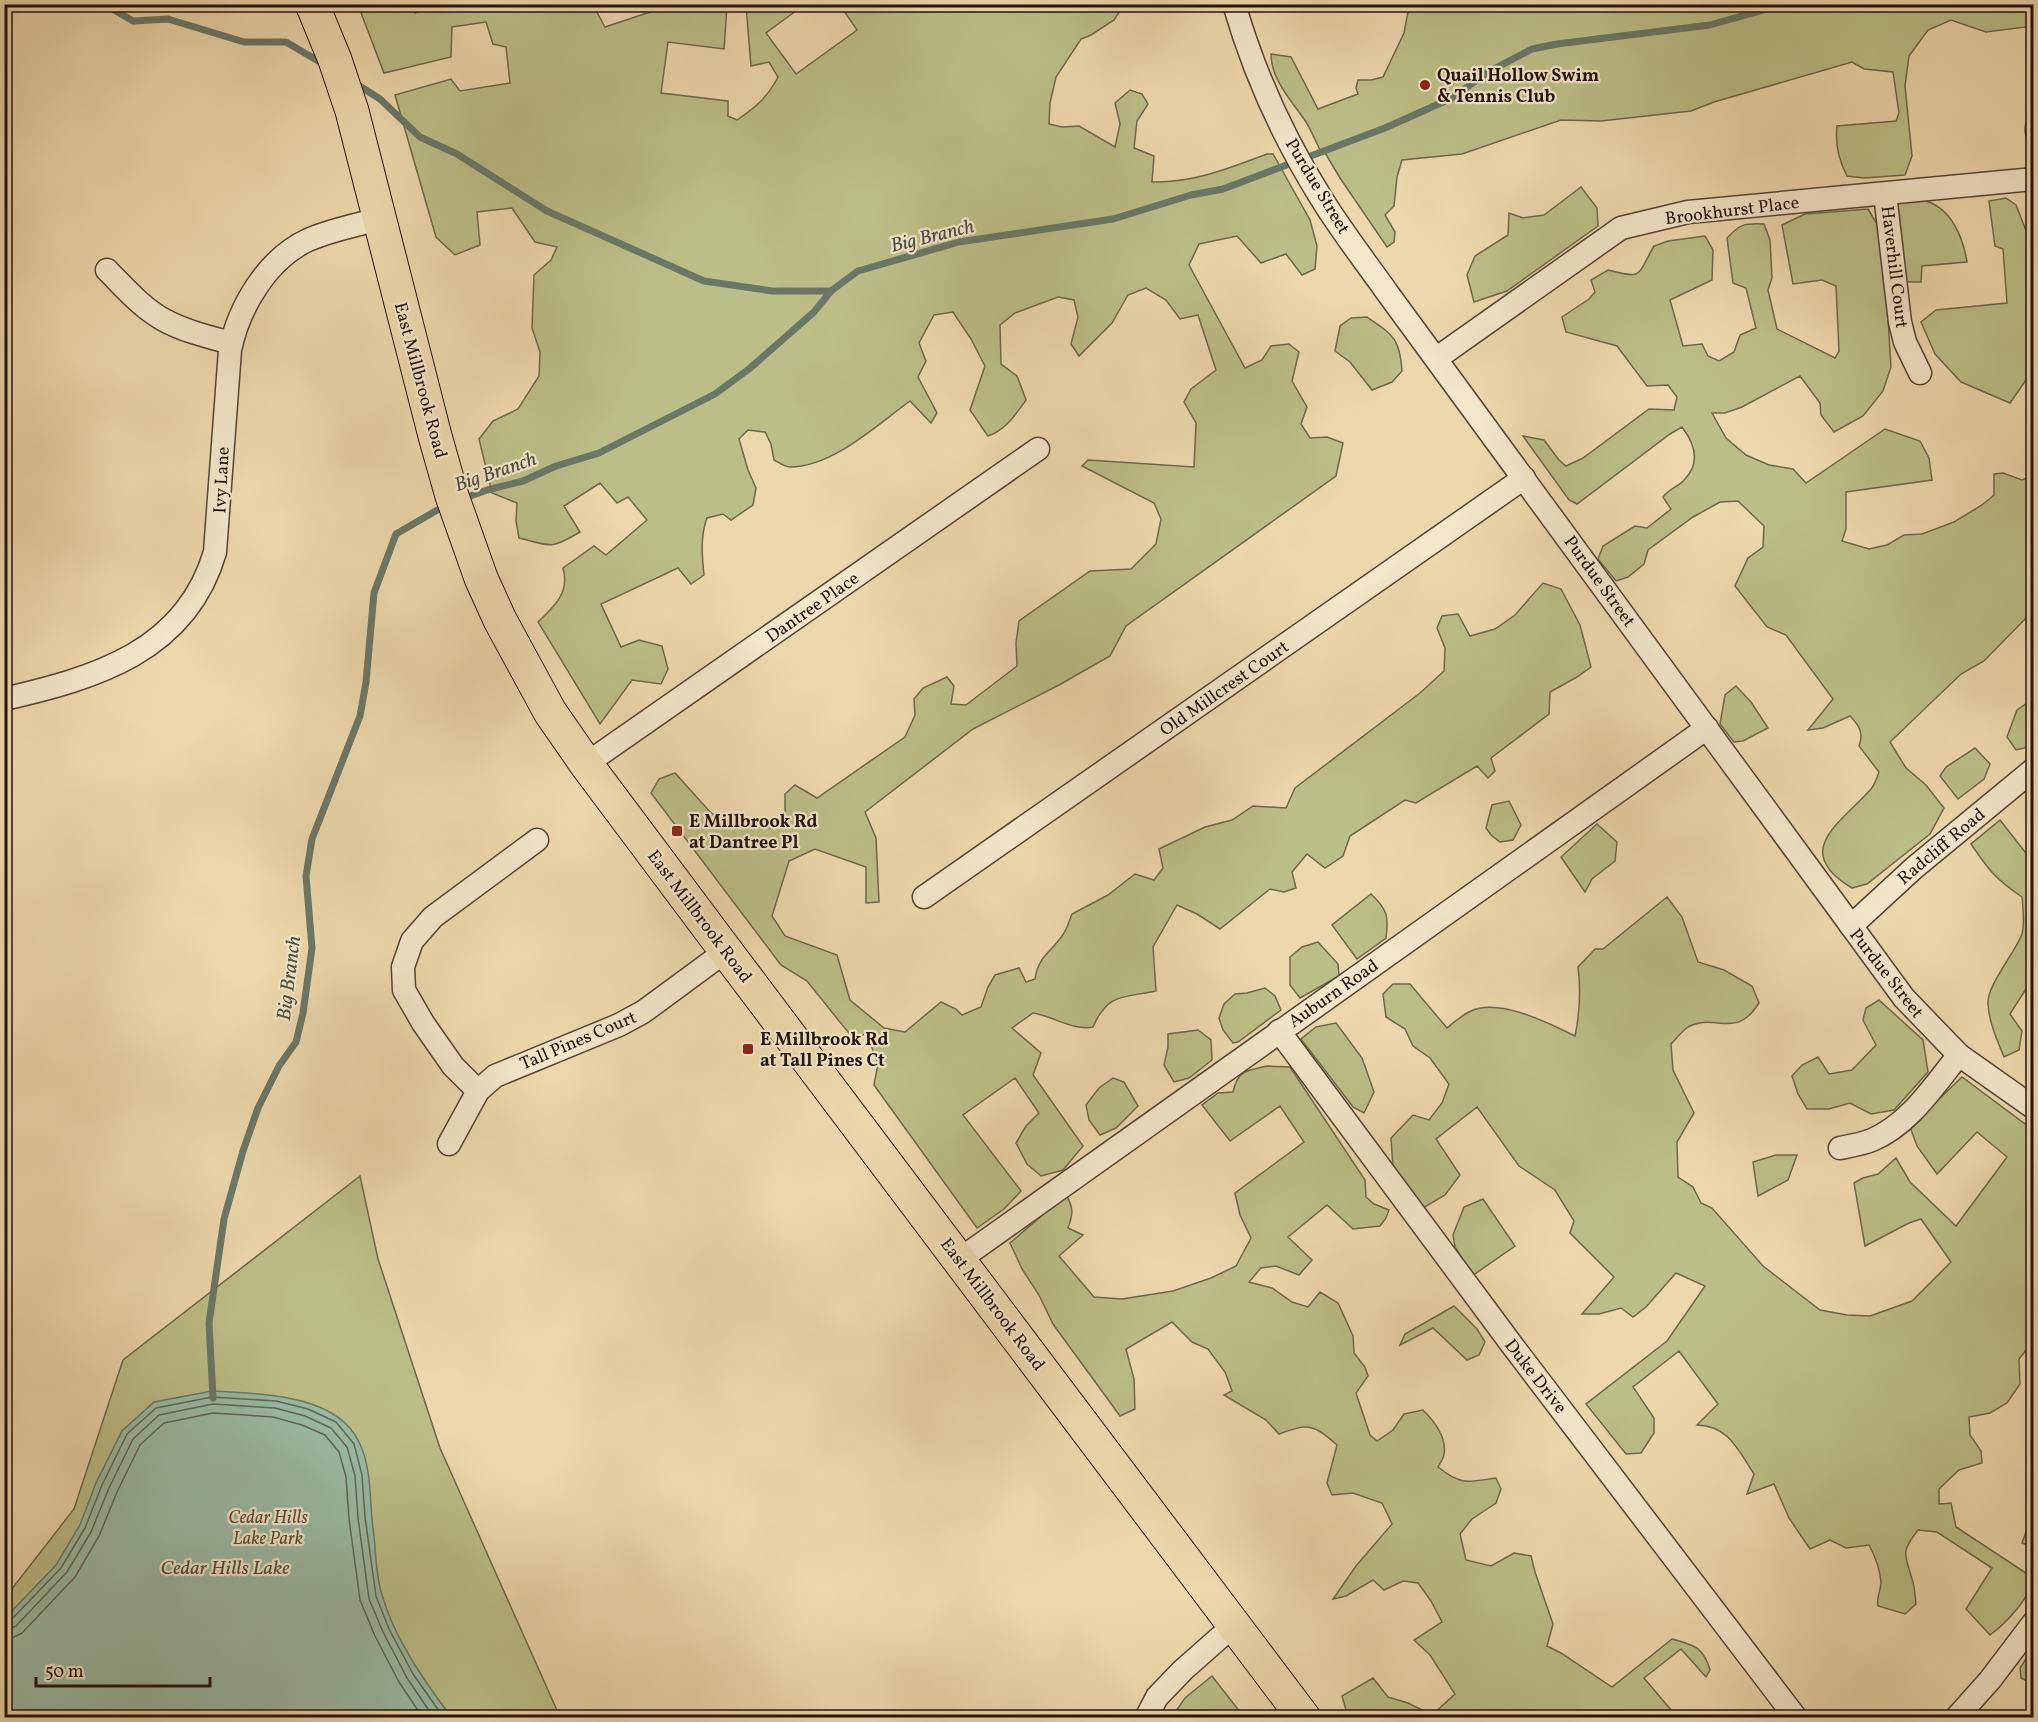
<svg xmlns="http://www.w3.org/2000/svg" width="2038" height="1722" font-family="Vollkorn,serif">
<rect width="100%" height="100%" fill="#ecd8ac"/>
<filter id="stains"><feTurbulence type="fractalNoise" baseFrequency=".00333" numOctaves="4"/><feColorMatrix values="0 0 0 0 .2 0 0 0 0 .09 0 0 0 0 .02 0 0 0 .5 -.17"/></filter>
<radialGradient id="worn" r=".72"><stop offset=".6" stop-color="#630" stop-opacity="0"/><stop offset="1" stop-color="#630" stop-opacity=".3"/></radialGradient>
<!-- green -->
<g fill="#bcbe87" stroke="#6e684b" stroke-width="1.5">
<path d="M433 4 593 5 605 27 659 9 664 5H724L727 7 724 49 668 42 661 93 728 101V116L737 120C756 107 767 98 778 77L769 62 751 66 746 5H804L766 33 796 74 857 30 840 5H1124L1114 20 1091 35 1081 39 1056 77 1050 103 1049 124 1062 127 1079 126 1115 147 1120 124 1115 103 1130 90 1142 94 1148 104 1137 121 1134 148 1154 156 1152 182C1193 183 1230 168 1267 154H1273L1310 220 1317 246 1315 269 1302 275 1286 254 1261 263 1237 236 1199 244 1189 265 1245 368 1262 360 1271 346 1289 344 1299 352 1292 381 1307 407 1301 424 1310 438 1327 437 1343 443 1336 476 1126 626 1110 656 1059 685 973 729 865 812 876 838 879 902 866 903V867L815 849 789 861 772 916 785 936 837 955 850 1000 884 1028 905 1032 941 1002 956 1009 962 1015 981 1007 988 987 995 975 1019 968 1026 982 1035 979C1038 957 1050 953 1062 936 1067 930 1069 921 1072 914L1108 895 1135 874 1154 880 1163 868 1159 849 1205 827 1232 820 1253 806 1286 808 1295 788 1420 693 1444 671 1445 648 1437 628 1442 616 1458 614 1470 636 1495 629 1515 615 1543 583 1561 589 1580 625 1591 667 1577 677 1550 692 1549 714 1491 758 1495 771 1488 778 1477 766 1416 803 1405 800 1350 836 1343 856 1325 868 1307 854 1292 872 1296 888 1284 892 1270 889 1220 929 1197 914 1177 905 1153 947 1156 991C1124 998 1108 992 1093 1027 1073 1031 1053 1016 1033 1013L1012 1028 1041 1053 1033 1075 1083 1146 1063 1170 1041 1176 1027 1164 1016 1143 1026 1126 1039 1113 1015 1078 963 1115 1021 1191 1004 1209 977 1228 874 1085 878 1064 866 1032 856 1042 807 981 781 965 651 793 659 779 675 773 711 813 730 824 770 828 785 813V794L795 785 817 798 905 737 915 715 914 699 923 688 947 677 954 686 951 704 966 705 1017 666 1016 643 1019 621 1090 571 1131 569 1156 544 1161 519 1154 503 1082 466 1088 460 1194 467 1196 423 1184 402 1191 389 1216 370 1198 315 1180 319 1166 300 1146 288 1128 295 1112 323 1079 356 1071 344 1078 317 1074 300 1058 297 1015 313 1000 325 1001 364 1017 376 1026 400C1015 415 1006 430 988 436L970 410 985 366 971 339 953 312 934 315 919 343 926 361 918 377 937 413 931 423 910 401C878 424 833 467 790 467 785 467 778 462 774 460L771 444 765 432 748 430 739 439 748 470 756 488 753 505 731 520 723 514 707 518C700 537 702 555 704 575L691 584 678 568 601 604 621 647 639 640 662 646 668 669 661 684 632 680 600 724 538 622C555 606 570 592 563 568L594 546 606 555 647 520 628 497 617 503 600 483 564 506 580 532C550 550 551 546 519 538L516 521 517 503 492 493 479 439 493 421 518 409 539 376 540 352 532 328 534 275 551 260 557 247 535 242 512 208 477 212 480 245 455 255 436 237 395 95 451 79 460 91 510 83 506 47 493 44 486 22 452 27 451 57 384 73 358 5H411L415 13Z"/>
<path d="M1401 5 2033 4 2034 26 1986 32 1951 20 1928 30 1909 56 1905 86 1912 156 1905 175 1864 178 1847 176C1838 159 1835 144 1837 126L1896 121 1899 113 1893 72 1864 69 1852 62 1714 102 1691 111 1601 121 1561 120 1462 154 1402 160 1397 177 1394 206 1385 215 1395 232 1394 242 1387 247 1340 178 1324 151 1321 152C1316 142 1312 132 1306 122 1292 101 1271 80 1271 54L1291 57 1318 109 1358 94 1356 88 1358 80H1371L1383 77 1404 33 1408 12Z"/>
<path d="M2033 112V152L2029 149C2025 135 2021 123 2033 112Z"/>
<path d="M1581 187 1597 208 1598 226 1507 291 1474 302 1467 275 1475 256 1508 235 1509 213 1523 218 1544 215Z"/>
<path d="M1902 198C1910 199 1919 199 1926 201 1952 209 1963 238 1967 262L1922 266 1921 282H1905L1896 207Z"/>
<path d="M2006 198 2016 205 2027 233 2034 306 2033 370 2010 403 1961 382 1935 354 1921 322 1936 310 2007 303 2003 249 1995 246 1989 201Z"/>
<path d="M1868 209 1883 234 1891 367 1883 391 1863 416 1834 432 1821 415 1820 403 1800 376 1742 407 1725 413H1712L1726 438 1746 455 1769 465 1793 469 1806 483 1885 429 1920 441 1929 458 1932 480 1846 492V529L1842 541 1869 549 1887 545 1904 535 1922 534 1954 522 1982 505 1994 495V474L2003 473 2022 480 2033 475V611L1984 661 1961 674 1890 742 1906 768 1926 785 1944 808 1930 834 1867 884 1852 888C1790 851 1841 823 1871 789 1875 784 1877 778 1879 772L1859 746C1864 733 1859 725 1850 716L1823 728 1808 730 1833 699 1786 635 1767 627 1735 586 1748 558 1763 547 1764 526 1738 501 1720 502 1693 517 1648 550 1644 564 1628 577 1616 581 1598 559 1603 546 1635 526 1647 528 1671 509 1663 497C1671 487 1679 487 1685 479 1701 462 1695 444 1682 427L1670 434 1577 504 1569 500 1523 436 1544 440 1559 460 1566 466 1583 458 1649 409 1674 410 1677 397 1668 385 1647 386 1617 346 1566 332 1562 317 1589 299 1595 292 1591 280 1608 270C1644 279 1636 277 1654 246L1668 241 1705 236 1713 250 1712 280 1670 300 1683 346 1702 344 1708 356 1719 361 1734 352 1740 335 1756 328 1746 288 1733 283 1727 238C1740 224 1744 223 1764 224L1770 240 1772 278 1768 290 1777 329 1835 358 1839 351 1836 286 1822 280 1793 284 1782 225 1805 214Z"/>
<path d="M1367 317C1393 335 1400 338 1402 371L1392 382 1372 390 1350 362 1335 351 1340 326 1351 318Z"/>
<path d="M1736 686 1751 702 1768 728 1743 741 1734 742 1720 724 1725 695Z"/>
<path d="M2033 699V746L2016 750 2007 737 2017 710Z"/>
<path d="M1975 748 1990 764 1984 779 1958 799 1940 776 1946 767Z"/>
<path d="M1509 801 1521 825 1513 840 1500 842 1491 835 1486 828 1492 805Z"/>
<path d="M2000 820 2033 862V978L2010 1014 2022 1031 2019 1050 2004 1057C1997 1040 1989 1022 1988 1004 1986 987 2016 951 2022 934 2025 923 2023 908 2022 897 1995 879 1989 870 1971 844Z"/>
<path d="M1597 824 1617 842 1615 861 1592 879 1585 892 1561 857Z"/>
<path d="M1371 894C1387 909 1389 916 1386 938L1357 959 1332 925Z"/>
<path d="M1667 897 1682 917 1698 962 1724 970 1752 986 1759 1003C1735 1041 1716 1012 1688 1027 1682 1031 1676 1039 1671 1044L1673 1070 1694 1113 1677 1142 1678 1177 1693 1187 1701 1203 1712 1208 1763 1266 1820 1310 1847 1315 1870 1316 1912 1301 1951 1262 1921 1219 1909 1223 1865 1246 1854 1183 1863 1178 1878 1174 1896 1158 1910 1182 1956 1226 2007 1157 1977 1132 1937 1174 1917 1146 1910 1127 1962 1077 2033 1130V1341L2019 1359 2020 1384 2007 1403 1990 1413 1969 1417 1970 1435 1981 1451 1982 1463 1959 1470 1939 1489V1504L1951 1503 1956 1527 2032 1577C2033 1596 2005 1624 1990 1635L1966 1609 1992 1568 1937 1532 1918 1530C1900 1553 1905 1554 1912 1579 1915 1587 1915 1596 1916 1604L1905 1614 1878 1606C1876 1597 1881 1591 1881 1582 1880 1570 1875 1556 1869 1545L1846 1548 1830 1540 1810 1549 1789 1518 1774 1484 1747 1494 1754 1474C1738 1450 1729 1426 1697 1425L1718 1404 1679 1351 1633 1387 1654 1418V1433L1641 1453 1626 1454 1586 1404 1667 1341 1705 1286 1676 1273 1646 1307 1633 1317 1621 1308 1599 1314H1582L1614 1277 1570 1233 1574 1221 1555 1190 1519 1166 1477 1107 1436 1139 1460 1175 1445 1195 1423 1208 1393 1168 1391 1138 1413 1115 1429 1120 1442 1103 1449 1084 1430 1058 1413 1046 1405 1029 1386 1017 1383 994 1393 984H1410L1447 1028C1454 1022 1462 1015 1471 1011 1499 998 1549 1023 1575 1036 1580 1012 1581 991 1578 967L1595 949H1603Z"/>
<path d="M1318 942 1338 964 1339 976 1300 998 1290 985V957L1302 947Z"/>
<path d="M1265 988 1275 996 1281 1010 1238 1042 1233 1043 1223 1030 1219 1018 1224 1004 1235 994 1247 993Z"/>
<path d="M1879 1000 1923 1040 1928 1072 1894 1110 1871 1114 1850 1103 1829 1109H1807L1798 1094 1792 1076 1802 1065 1818 1057 1829 1074 1852 1070 1876 1045 1863 1020 1866 1008Z"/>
<path d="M1336 1023 1362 1058 1374 1092 1364 1113 1353 1107 1301 1039 1316 1027Z"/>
<path d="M1198 1030 1211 1040 1212 1060 1189 1078 1174 1082 1164 1065 1168 1047V1034Z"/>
<path d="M1267 1066 1290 1067 1365 1180 1366 1197 1374 1204 1389 1210 1386 1218 1380 1226 1353 1229 1327 1205 1288 1237 1312 1260 1299 1275 1276 1266 1261 1268 1249 1282 1272 1288 1292 1302 1308 1307 1320 1292 1338 1303 1353 1336 1354 1353 1365 1367 1368 1376 1356 1393 1370 1435 1377 1441 1393 1430 1404 1414 1423 1410C1434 1421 1447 1437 1444 1454 1444 1458 1440 1463 1438 1467 1462 1486 1468 1482 1496 1478L1501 1489 1496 1503 1472 1519 1460 1534 1466 1560 1491 1566 1514 1553 1531 1556 1535 1572 1553 1624 1547 1646 1561 1653 1612 1687 1672 1639C1693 1645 1703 1646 1710 1670L1706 1677 1681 1649 1644 1678 1677 1717 1467 1718 1462 1711 1451 1717H1348L1342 1696 1373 1678 1388 1697 1408 1703 1432 1715 1455 1694 1430 1655 1414 1640 1442 1622 1431 1601 1418 1583 1403 1581 1384 1590 1373 1580 1346 1596 1333 1599 1356 1566 1392 1524 1382 1503 1353 1493 1332 1495 1327 1483 1337 1445C1313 1424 1309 1423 1279 1434L1266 1420 1224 1395 1232 1391 1225 1372 1208 1349 1192 1342 1172 1322 1126 1349 1134 1379 1135 1409 1120 1416 1053 1324 1039 1295 1022 1269 1010 1243 1066 1195C1074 1208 1073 1214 1068 1228L1083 1235 1059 1256 1094 1297 1122 1299 1173 1291 1211 1278 1236 1266 1251 1238 1240 1215 1235 1193 1304 1142 1280 1106 1230 1141 1202 1105 1218 1093 1233 1092C1238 1069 1247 1071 1267 1066Z"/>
<path d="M1113 1078 1124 1082 1138 1106 1116 1128 1100 1135 1089 1120 1086 1105 1099 1088Z"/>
<path d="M1776 1155H1797L1788 1180 1758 1196 1753 1162Z"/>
<path d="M360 1176 378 1259 440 1448 560 1717H5L4 1599 74 1509 123 1360Z"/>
<path d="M1483 1199 1515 1246 1472 1276 1455 1247 1453 1235 1464 1207Z"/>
<path d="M1454 1306 1477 1329 1485 1342 1479 1355 1467 1360 1433 1328 1400 1345 1405 1334Z"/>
<path d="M2033 1512V1547L2022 1543Z"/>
<path d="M2033 1648V1684L2021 1678 2020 1668Z"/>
<path d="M1212 1676 1244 1717H1172L1185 1698Z"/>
</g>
<!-- water -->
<path fill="#9abba4" stroke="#6a7868" stroke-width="1.5" d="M212 1391C258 1394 336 1393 359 1442 373 1470 369 1506 374 1536 376 1555 376 1577 382 1595 395 1640 424 1680 451 1717H5V1618L56 1565 80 1525 96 1483 122 1431 154 1402Z"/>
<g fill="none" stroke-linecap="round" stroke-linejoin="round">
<!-- shore -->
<g stroke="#5e675a" stroke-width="1.5">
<path d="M4 1622 11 1620 61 1568 85 1528 102 1485 127 1434 156 1408 212 1397 276 1401 308 1409 336 1422 354 1444 362 1475 365 1517 376 1596 389 1629 413 1674 444 1718"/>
<path d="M4 1630 16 1626 67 1572 91 1532 109 1488 133 1439 159 1415 213 1404 275 1408 305 1416 331 1428 347 1447 355 1476 358 1518 369 1599 383 1632 407 1678 434 1718"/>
<path d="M4 1639 14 1637 22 1633 75 1577 99 1536 117 1492 140 1445 164 1423 213 1413 273 1417 302 1425 325 1435 339 1452 346 1477 349 1519 360 1600 375 1636 399 1682 423 1718"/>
</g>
<!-- stream -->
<g stroke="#6a7868" stroke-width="7">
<path d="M104 4 133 21 168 19 244 42H286L325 65"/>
<path d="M355 83 380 99 420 137 457 154 547 211 704 281 772 291H831"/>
<path d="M462 499 487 490 523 481 556 466 599 453 715 394 749 369 814 312 831 291 858 271 959 242 1113 219 1191 195 1223 189 1385 128 1452 98 1488 72 1532 49 1557 44 1710 25 1785 4"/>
<path d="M213 1398 209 1323 224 1219 243 1151 258 1108 279 1066 296 1042 303 1013 312 948 306 876 312 839 360 716 366 682 374 593 396 534 446 505"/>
</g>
<!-- street casing -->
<g stroke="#544436" stroke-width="25">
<g id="street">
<path d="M1234 4C1254 73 1285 141 1323 201 1343 233 1367 264 1389 295L1904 998 1959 1055 2034 1108"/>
<path d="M1885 194 1900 322 1905 342 1920 373"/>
<path d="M107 270C124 287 142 308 164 320 184 331 209 337 231 343"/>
<path d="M1437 358 1621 228 1688 212 2034 179"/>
<path d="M4 699C95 678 186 652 215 552L230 350C239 307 267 259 308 240 331 230 356 225 380 219"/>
<path d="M586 764 1038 449"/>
<path d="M924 897 1524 478"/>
<path d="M1851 926 1914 868 2034 769"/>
<path d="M1279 1031 1512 1345 1796 1718"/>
<path d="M478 1091 453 1066 423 1023 404 990 403 967 412 941 433 917 537 840"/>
<path d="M449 1144 478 1091 495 1076 619 1025 643 1012 726 951"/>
<path d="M1840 1148C1850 1146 1862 1144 1872 1140 1910 1124 1934 1085 1959 1055"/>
<path d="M959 1260 1707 728"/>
<path d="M1146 1718 1157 1697 1183 1670 1234 1625"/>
<path d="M1956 1718 1990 1680 2034 1622"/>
</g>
</g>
<!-- primary casing -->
<g stroke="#21130f" stroke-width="35">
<path id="primary" d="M312 4 335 60 352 111 435 436 452 496 481 578 500 620 550 712 586 764 726 951 1304 1718"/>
</g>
<!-- street -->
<use href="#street" stroke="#f3e6c9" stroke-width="22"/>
<!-- primary -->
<use href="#primary" stroke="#ecd8ac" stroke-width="33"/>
</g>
<!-- markers -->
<g fill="#8f2418" stroke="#f3e6c9" stroke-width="2">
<circle cx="1425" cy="85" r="6"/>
<rect x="671" y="825" width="12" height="12" rx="3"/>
<rect x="742" y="1043" width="12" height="12" rx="3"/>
</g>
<g text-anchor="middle" stroke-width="4.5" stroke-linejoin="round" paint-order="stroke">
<!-- poi labels -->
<g font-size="18" font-weight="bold" fill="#21130f" stroke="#f3e6c9" text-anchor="start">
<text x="1437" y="81">Quail Hollow Swim<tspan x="1437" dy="21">&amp; Tennis Club</tspan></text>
<text x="689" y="827">E Millbrook Rd<tspan x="689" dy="21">at Dantree Pl</tspan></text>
<text x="760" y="1045">E Millbrook Rd<tspan x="760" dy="21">at Tall Pines Ct</tspan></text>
</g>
<!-- street labels -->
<g font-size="18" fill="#21130f" stroke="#f3e6c9">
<text transform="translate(1318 186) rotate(59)" y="6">Purdue Street</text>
<text transform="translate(1732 210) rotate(-7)" y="6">Brookhurst Place</text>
<text transform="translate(1895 267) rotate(83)" y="6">Haverhill Court</text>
<text transform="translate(421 380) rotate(75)" y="6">East Millbrook Road</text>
<text transform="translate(221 480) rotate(-87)" y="6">Ivy Lane</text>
<text transform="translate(1600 581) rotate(54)" y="6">Purdue Street</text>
<text transform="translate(812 607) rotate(-35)" y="6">Dantree Place</text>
<text transform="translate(1224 688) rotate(-35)" y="6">Old Millcrest Court</text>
<text transform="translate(1941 846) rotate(-40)" y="6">Radcliff Road</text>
<text transform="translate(700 916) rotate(53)" y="6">East Millbrook Road</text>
<text transform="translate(1887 973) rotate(52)" y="6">Purdue Street</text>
<text transform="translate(1333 993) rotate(-35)" y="6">Auburn Road</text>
<text transform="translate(578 1040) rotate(-23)" y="6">Tall Pines Court</text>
<text transform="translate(993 1304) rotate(53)" y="6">East Millbrook Road</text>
<text transform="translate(1536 1376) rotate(52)" y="6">Duke Drive</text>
</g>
<!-- park labels -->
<g font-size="18" font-style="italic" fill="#574f39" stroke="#f3e6c9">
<text x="268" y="1523">Cedar Hills<tspan x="268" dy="21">Lake Park</tspan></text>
</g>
<!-- water labels -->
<g font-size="20" font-style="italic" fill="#4b4e43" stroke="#f3e6c9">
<text transform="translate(932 235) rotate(-14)" y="7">Big Branch</text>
<text transform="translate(495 471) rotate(-19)" y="7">Big Branch</text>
<text transform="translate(288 978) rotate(-83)" y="7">Big Branch</text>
<text x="225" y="1574">Cedar Hills Lake</text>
</g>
</g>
<!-- margin -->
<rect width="2038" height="1722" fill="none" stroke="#ecd8ac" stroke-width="24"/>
<rect x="6" y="6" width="2026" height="1710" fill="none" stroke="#21130f" stroke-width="3"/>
<rect x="12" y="12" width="2014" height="1698" fill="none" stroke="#21130f" stroke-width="1.5"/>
<!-- scale -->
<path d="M36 1677v9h174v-9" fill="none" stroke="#21130f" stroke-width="3"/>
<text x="45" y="1677" font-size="18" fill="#21130f" stroke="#f3e6c9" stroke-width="4.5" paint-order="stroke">50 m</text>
<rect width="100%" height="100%" filter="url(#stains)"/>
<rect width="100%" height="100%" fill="url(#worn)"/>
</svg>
